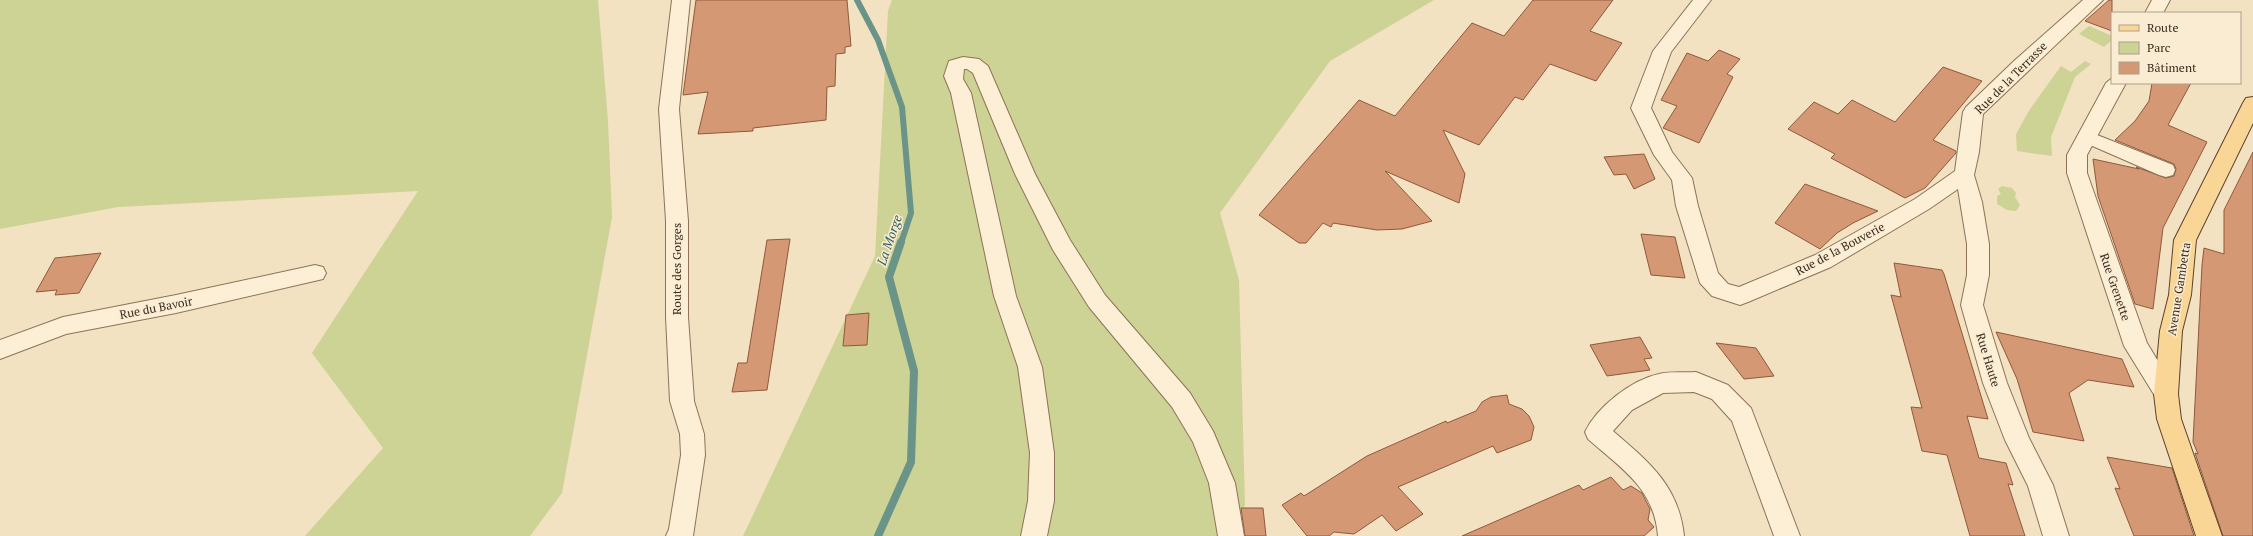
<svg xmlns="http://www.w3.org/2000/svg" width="2253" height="536" font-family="'PT Serif',serif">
<rect width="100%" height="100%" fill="#f2e2c2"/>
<!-- green -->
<g fill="#cdd295">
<path d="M0 0H598L608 121 612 217 562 493 530 536H305L383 448 312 353 418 191 118 207 0 229Z"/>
<path d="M892 0H1434L1330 61 1220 213 1239 280 1245 505 1231 536H743L875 256 888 11Z"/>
<path d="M2089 26 2112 36V40L2104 47 2079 34Z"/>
<path d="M2085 61 2091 64 2075 77 2051 137 2052 156 2017 151 2016 134 2030 109 2061 66 2071 72Z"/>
<path d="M2002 186 2012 188 2016 193 2015 197 2020 205 2016 211 2007 210 1997 204V196L2001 194 1998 189Z"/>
</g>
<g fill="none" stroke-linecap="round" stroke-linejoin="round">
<!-- stream-far1 -->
<path stroke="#6a9488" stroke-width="6" d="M857 0 878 40 902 107 911 213 901 243"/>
<!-- stream -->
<path stroke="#6a9488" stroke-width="8" d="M878 536 911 462 914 371 889 277 901 242"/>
</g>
<!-- building -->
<g fill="#d49874" stroke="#90593a">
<path d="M696 0H847L851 46 845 47V53L836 54 835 86 827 87 826 120 753 128V131L698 134 708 92 683 95Z"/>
<path d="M1533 0H1613L1590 31 1622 43 1596 81 1550 64 1523 100 1515 97 1479 145 1443 130 1465 174 1459 203 1385 171 1432 221 1402 229 1377 230 1333 223 1331 227 1323 223 1306 243H1299L1259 215 1359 100 1395 116 1472 23 1504 36Z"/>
<path d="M2109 0H2112V31L2085 21Z"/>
<path d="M1719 50 1740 59 1727 74 1733 77 1699 143 1663 128 1677 106 1661 100 1687 53 1708 61Z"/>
<path d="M1943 67 1982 81 1933 140 1956 151V153L1925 188 1905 198 1831 158 1835 154 1788 129 1814 102 1838 114 1852 100 1895 122Z"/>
<path d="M2152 83H2191L2168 125 2207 142 2163 228 2153 309 2135 304 2098 196 2093 159 2139 169 2136 167 2166 178 2174 176 2176 169 2174 164 2115 140 2135 121 2149 101Z"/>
<path d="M2253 152V536H2223L2195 453 2198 454 2193 442 2202 265 2204 248 2224 254V210Z"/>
<path d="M1644 154 1655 179 1634 189 1626 174 1614 175 1604 157Z"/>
<path d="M1805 184 1878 211 1853 223 1837 233 1820 249 1775 223Z"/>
<path d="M1641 234 1675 237 1685 278 1651 275Z"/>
<path d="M790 239 767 390 732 392 738 363H747L767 240Z"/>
<path d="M101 253 79 293 55 295 57 290 36 292 55 258Z"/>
<path d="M1894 263 1942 270 1944 274 1988 419 1967 416 1979 458 2006 463 2013 485 2008 484 2025 536H1970L1947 455 1922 451 1911 407 1922 408 1891 295 1901 297Z"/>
<path d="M869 313 867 345 843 346 846 315Z"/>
<path d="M1996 332 2122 359 2134 387 2088 380 2069 393 2084 441 2033 432 2017 379Z"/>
<path d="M1640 337 1652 358 1644 359 1650 370 1607 376 1590 345Z"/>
<path d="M1716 343 1756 348 1774 376 1744 379Z"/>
<path d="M1507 395 1509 404 1522 409 1529 416 1534 427 1531 440 1497 453 1493 446 1398 487 1423 514 1396 531 1382 515 1354 534 1334 532 1329 536H1307L1282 505 1301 493 1304 496 1367 456 1446 421 1447 423 1476 411 1482 402 1491 397Z"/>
<path d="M2107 457 2172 468 2194 536H2134L2115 488 2120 489Z"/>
<path d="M1611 477 1623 490 1631 486 1642 493 1650 509 1648 520 1654 527 1644 536H1462L1579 485 1583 490Z"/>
<path d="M1241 508H1263L1266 536H1245Z"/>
</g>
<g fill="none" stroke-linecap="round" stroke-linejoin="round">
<!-- pedestrian casing -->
<g stroke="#8e7257" stroke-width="2">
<path id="pedestrian" d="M2087 131 2173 165 2175 170 2173 175 2166 177 2159 175 2081 141 2078 137 2081 133Z"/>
</g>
<!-- minor casing -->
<g stroke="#8e7257" stroke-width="2">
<g id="minor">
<path d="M672 0H690L679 109 688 221V317L694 401 704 434 705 455 693 536H666L669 529 681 455 680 434 670 401 666 317V221L659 109Z"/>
<path d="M1693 0H1711L1671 52 1651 108 1672 152 1692 178 1698 206 1718 273 1728 284 1739 287 1815 255 1915 199 1955 171 1963 112 1966 107 2014 61 2083 0H2103L1983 114 1979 152 1974 175 1982 202 1989 244V275L1983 305 2007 383 2029 438 2053 485 2069 536H2043L2028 486 2005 440 1983 383 1961 305 1967 275V244L1958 189 1929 209 1831 267 1748 302 1740 305 1712 296 1700 283 1676 206 1672 180 1654 155 1631 108 1653 51Z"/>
<path d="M2152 0H2170L2163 13H2145Z"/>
<path d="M963 57 979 59 988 66 1035 174 1070 240 1105 295 1190 393 1213 431 1235 483 1244 536H1218L1209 483 1193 442 1172 407 1089 307 1053 250 1015 174 973 73 967 69H964L963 79 971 93 1016 296 1042 367 1054 453V501L1047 536H1021L1028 501 1030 453 1018 367 994 296 951 93 944 76 949 61Z"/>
<path d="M2112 78V83H2126L2087 155V173L2147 343 2178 394 2174 401 2166 404 2158 401 2124 346 2067 173V155L2106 83Z"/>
<path d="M315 265 323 267 326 273 323 279 176 313 66 334 0 359V340L63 317 176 295Z"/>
<path d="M1696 372 1728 385 1751 408 1800 536H1774L1732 421 1712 399 1694 392 1663 393 1632 410 1613 431C1649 462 1679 486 1684 536H1658C1654 488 1622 469 1588 439L1585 432C1597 407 1631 380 1659 374 1670 371 1684 373 1696 372Z"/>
</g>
</g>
<!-- primary casing -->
<g stroke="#5b402c" stroke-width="2">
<path id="primary" d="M2253 97V123L2196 240 2191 295 2182 331 2178 394 2181 419 2222 536H2196L2157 419 2154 394 2160 331 2169 295 2174 240 2243 103 2246 98Z"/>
</g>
<!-- pedestrian -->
<use href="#pedestrian" fill="#fcefd6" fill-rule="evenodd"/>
<!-- minor -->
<use href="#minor" fill="#fcefd6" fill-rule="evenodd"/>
<!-- primary -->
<use href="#primary" fill="#f9d696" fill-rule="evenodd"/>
</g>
<g text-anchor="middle" stroke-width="3" stroke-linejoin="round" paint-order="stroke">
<!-- street labels -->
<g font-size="12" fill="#3c2b1d" stroke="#f9ecd2">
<text transform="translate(2011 78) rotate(-45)" y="4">Rue de la Terrasse</text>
<text transform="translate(1840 249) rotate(-28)" y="4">Rue de la Bouverie</text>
<text transform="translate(677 269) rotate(-90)" y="4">Route des Gorges</text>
<text transform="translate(2115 287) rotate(71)" y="4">Rue Grenette</text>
<text transform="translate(2179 289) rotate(-81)" y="4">Avenue Gambetta</text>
<text transform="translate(156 308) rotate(-11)" y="4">Rue du Bavoir</text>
<text transform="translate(1988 360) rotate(73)" y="4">Rue Haute</text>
</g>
<!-- water labels -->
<g font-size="13" font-style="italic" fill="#2b5e58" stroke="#f9ecd2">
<text transform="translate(889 240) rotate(-71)" y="5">La Morge</text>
</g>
</g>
<!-- legend -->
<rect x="2111" y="12" width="130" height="72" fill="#f9ecd2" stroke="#ad9f8a"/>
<rect x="2119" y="25" width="20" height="6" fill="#f9d696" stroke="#ad9f8a"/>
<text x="2147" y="32" font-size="12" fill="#3c2b1d">Route</text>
<rect x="2119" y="42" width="20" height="12" fill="#cdd295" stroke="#ad9f8a"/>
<text x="2147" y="52" font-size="12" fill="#3c2b1d">Parc</text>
<rect x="2119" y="62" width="20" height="12" fill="#d49874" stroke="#ad9f8a"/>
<text x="2147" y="72" font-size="12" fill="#3c2b1d">Bâtiment</text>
</svg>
